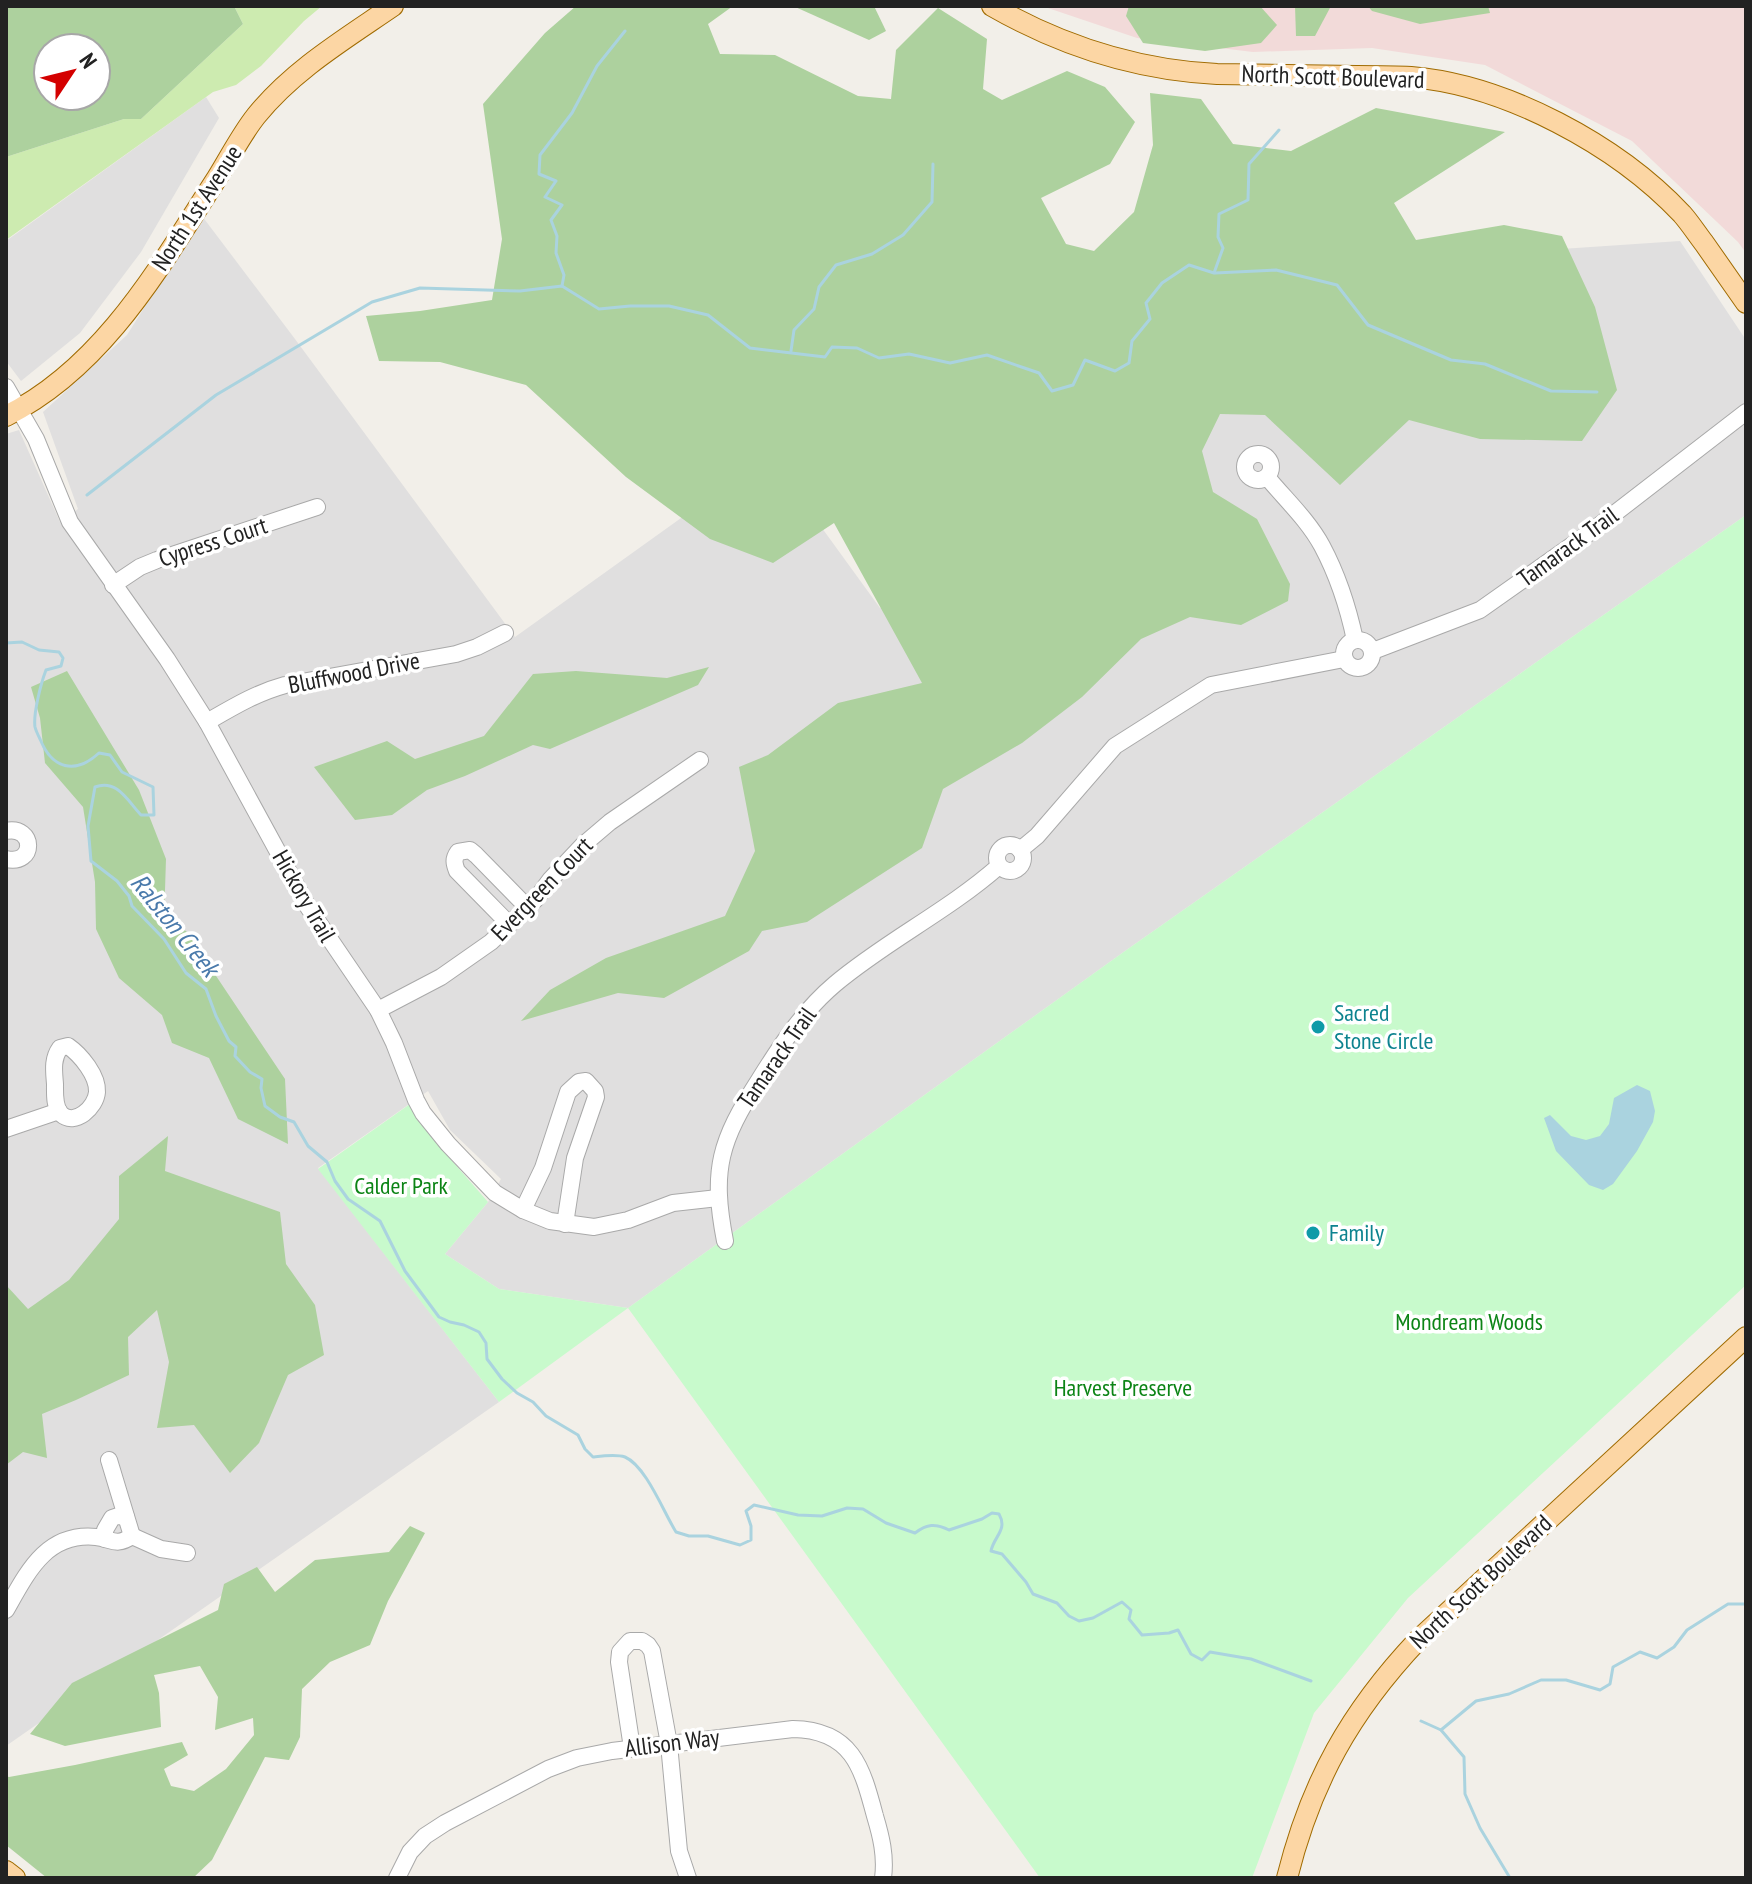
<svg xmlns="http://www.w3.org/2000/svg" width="1752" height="1884" font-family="'PT Sans Narrow',sans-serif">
<rect width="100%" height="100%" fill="#f2efe9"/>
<!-- residential -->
<g fill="#e0dfdf">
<path d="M206 97 219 118 141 252 80 333 21 381 6 361V241Z"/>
<path d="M202 216 295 339 515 637 769 455 880 608 1440 257 1680 241 1746 340V515L1125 951 628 1308 499 1289 445 1254 488 1202 501 1179 450 1130 428 1091 318 1168 499 1402 6 1746V434L19 430 60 522 78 509 43 412 127 335Z"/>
</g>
<!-- commercial -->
<path fill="#f2dad9" d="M1042 6H1746V253L1738 242 1632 141 1485 65 1372 48 1253 52 1137 38Z"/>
<!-- grass -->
<path fill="#cdebb0" d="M234 6H322L304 21 261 66 236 85 213 92 6 240V157L124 119H141L243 24Z"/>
<!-- forest -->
<g fill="#add19e" fill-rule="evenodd">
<path d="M6 6H234L243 24 141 119H124L6 157ZM48 48H96V96H48Z"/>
<path d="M576 6H733L708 24 720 54 775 55 858 96 891 99 896 50 938 8 987 39 983 89 1002 100 1067 71 1105 87 1135 122 1110 164 1041 198 1066 244 1094 251 1134 212 1153 145 1150 93 1201 99 1233 144 1291 151 1376 108 1505 132 1394 203 1416 240 1504 225 1562 236 1595 307 1617 390 1582 441 1480 439 1409 420 1340 485 1265 415 1220 414 1202 451 1213 492 1257 519 1290 584 1288 601 1241 625 1190 617 1141 639 1082 697 1022 743 943 789 922 848 807 922 762 931 749 951 664 998 618 993 521 1021 550 990 606 958 725 916 755 851 739 767 768 755 838 703 922 683 834 523 773 563 710 539 626 477 526 385 440 362 379 361 366 316 420 311 492 300 502 239 483 104 545 33Z"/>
<path d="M793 6H874L886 31 869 40Z"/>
<path d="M1129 6H1260L1277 25 1261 43 1205 51 1143 43 1126 16Z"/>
<path d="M1295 6H1331L1315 36H1296Z"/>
<path d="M1368 6H1488L1490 13 1420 24 1372 11Z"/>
<path d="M709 667 698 685 550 749 533 745 465 776 427 790 392 815 355 820 314 767 387 741 415 759 484 736 533 674 576 671 667 678Z"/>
<path d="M67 671 139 790 166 859 164 921 186 931 285 1079 288 1144 238 1119 209 1058 172 1043 162 1015 119 978 96 929 95 882 83 807 45 763 40 718 31 687Z"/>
<path d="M168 1136 165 1171 280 1212 286 1264 315 1305 324 1355 288 1375 259 1443 230 1473 194 1425 157 1428 169 1362 157 1310 128 1337 129 1375 76 1400 42 1414 47 1458 23 1452 6 1465V1285L28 1309 69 1280 119 1219V1176Z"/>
<path d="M410 1526 425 1533 388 1601 370 1645 330 1662 302 1689 300 1737 289 1760 265 1757 212 1860 193 1878H47L6 1845V1776L9 1777 75 1765 182 1742 188 1755 164 1769 171 1786 194 1791 226 1769 254 1735 253 1718 215 1730 218 1697 200 1666 154 1675 159 1693 161 1727 65 1746 30 1734 72 1683 218 1610 224 1584 257 1567 275 1592 315 1560 389 1552Z"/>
</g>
<!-- park -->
<path fill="#c8facc" d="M1746 515V1285L1408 1598 1314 1713 1252 1878H1040L628 1308 499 1402 318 1169 410 1104 453 1162 488 1202 445 1254 499 1289 628 1308 1125 951Z"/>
<!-- water -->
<path fill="#aad3df" d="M1637 1085 1650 1091 1655 1111 1653 1122 1637 1151 1613 1184 1603 1190 1589 1185 1556 1151 1544 1118 1550 1115 1571 1136 1586 1140 1600 1136 1609 1124 1614 1098Z"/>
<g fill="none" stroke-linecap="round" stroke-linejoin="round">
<!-- stream -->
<g stroke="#aad3df" stroke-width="3">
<path d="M1215 273 1276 270 1337 285 1368 325 1451 360 1485 364 1551 391 1597 392"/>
<path d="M562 286 564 275 556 253 557 236 551 220 562 205 545 197 556 181 539 174 540 155 572 113 597 66 625 31"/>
<path d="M791 351 794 330 814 309 819 287 836 265 872 254 903 235 932 202 933 164"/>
<path d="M87 495 216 395 372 302 420 288 520 291 562 286 599 309 630 306H669L708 315 750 348 825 357 832 347 857 348 879 358 909 354 950 363 987 355 1039 373 1052 391 1073 385 1085 360 1115 371 1129 363 1132 341 1150 319 1146 303 1162 283 1189 265 1214 273 1223 248 1218 237 1219 214 1248 200 1249 164 1279 130"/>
<path d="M6 643 22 642 39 650 59 652 63 658 61 666 46 670C41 683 33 714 35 727 36 731 38 735 40 739 52 769 75 775 99 753L110 755 122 772 153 787 154 815H141C127 800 117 779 95 787L88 826 91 861 117 881 129 896 132 906 164 939 186 973 206 989 216 1016 229 1041 236 1047 235 1056 250 1072 262 1079 261 1088 265 1106 280 1117 294 1122 308 1146 327 1162 335 1181 348 1199 380 1221 405 1271 439 1317 450 1322 464 1325 479 1332 486 1343 487 1359 502 1379 517 1393 533 1402 546 1416 578 1435 585 1449 593 1457C602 1456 616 1454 625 1457 646 1466 664 1513 676 1532L689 1536H708L740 1545 751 1540V1526L746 1511 754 1505 798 1515 822 1516 847 1508 863 1509 886 1523 915 1533C927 1524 935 1523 949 1530L982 1519 992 1513 999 1514C1008 1530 994 1536 991 1551L1002 1554 1026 1582 1033 1594 1057 1603 1069 1616 1079 1621 1093 1618 1122 1602 1131 1610 1129 1619 1142 1635 1169 1633 1178 1630 1191 1654 1202 1660 1210 1652 1251 1659 1311 1681"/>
<path d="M1421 1721 1441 1730 1464 1757 1465 1794 1480 1828 1510 1878"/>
<path d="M1441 1730 1476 1701 1509 1694 1541 1680H1566L1600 1690 1610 1684 1613 1667 1640 1652 1657 1658 1674 1647 1687 1630 1728 1604H1744L1746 1603"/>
</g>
<!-- minor casing -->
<g stroke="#a9a9a9" stroke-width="18">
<g id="minor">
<path d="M6 387 36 439 70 522 167 659 207 722 308 907 378 1010 394 1043 416 1100 423 1113 448 1144 495 1193 523 1210 550 1221 594 1227 628 1220 673 1203 718 1198"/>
<circle cx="1258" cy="467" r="13"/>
<path d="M1267 477C1285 499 1308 520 1322 546 1338 576 1348 607 1355 640"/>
<path d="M113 585 140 567 157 560 317 507"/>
<circle cx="1358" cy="654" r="14"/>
<path d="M1373 651 1480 610 1592 531 1746 412"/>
<path d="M207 722C233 707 256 693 285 685L456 654 477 647 505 633"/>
<path d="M6 831C35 825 36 866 6 859"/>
<circle cx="1010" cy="858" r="13"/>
<path d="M1020 850 1037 836 1115 746 1211 685 1344 659"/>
<path d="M509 924 457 871C454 863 453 859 458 852L470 850 476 855 527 907"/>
<path d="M378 1010 441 977 491 942 536 899 550 880 583 845 610 822 700 760"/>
<path d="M68 1046C81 1055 98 1076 97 1092 96 1107 75 1127 61 1114 54 1107 55 1093 55 1084 54 1071 52 1059 60 1048Z"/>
<path d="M6 1129 59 1111"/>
<path d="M523 1210 543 1168 568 1092 579 1082 586 1081 595 1091 596 1097 575 1158 565 1224"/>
<path d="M725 1241C711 1169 720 1141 759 1080 781 1045 803 1011 835 984 886 941 948 911 999 866"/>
<path d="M109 1460 132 1536"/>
<path d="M105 1539V1530L112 1518 118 1516 126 1517"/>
<path d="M6 1610C27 1573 46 1532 96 1537 112 1539 116 1547 132 1536L161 1549 187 1553"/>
<path d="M632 1748 619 1662 620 1652 630 1641H642L648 1645 652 1651 669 1744 679 1851 688 1878"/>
<path d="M397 1878 410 1852 425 1836 445 1823 548 1769 577 1758 612 1751 793 1729C852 1730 862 1767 875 1816 881 1836 886 1856 883 1878"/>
</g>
</g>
<!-- major casing -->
<g stroke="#a06b00" stroke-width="22">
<g id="major">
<path d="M992 6C1060 45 1137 70 1217 74 1263 75 1310 75 1356 76 1374 76 1393 76 1411 77 1506 85 1617 145 1682 214 1690 223 1697 234 1704 243 1718 263 1732 283 1746 303"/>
<path d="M6 416C104 367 160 266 217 178 230 157 241 135 256 116 293 70 345 39 393 6"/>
<path d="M6 1871 15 1878"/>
<path d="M1287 1878C1311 1782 1350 1712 1418 1640L1746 1337"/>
</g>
</g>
<!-- minor -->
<use href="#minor" stroke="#fff" stroke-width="16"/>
<!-- major -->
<use href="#major" stroke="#fcd6a4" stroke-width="20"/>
</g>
<!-- markers -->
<g fill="#0f9aa8" stroke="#fff" stroke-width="3">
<circle cx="1318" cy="1027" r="8"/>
<circle cx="1313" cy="1233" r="8"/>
</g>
<g text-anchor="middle" stroke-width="7" stroke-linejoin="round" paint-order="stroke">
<!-- street labels -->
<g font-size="24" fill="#222" stroke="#fff">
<text transform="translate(1333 77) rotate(2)" y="8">North Scott Boulevard</text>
<text transform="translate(197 208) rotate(-57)" y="8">North 1st Avenue</text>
<text transform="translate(213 542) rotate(-18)" y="8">Cypress Court</text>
<text transform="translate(1568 547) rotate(-36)" y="8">Tamarack Trail</text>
<text transform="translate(354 673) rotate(-11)" y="8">Bluffwood Drive</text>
<text transform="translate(542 889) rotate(-46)" y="8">Evergreen Court</text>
<text transform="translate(304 896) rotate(60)" y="8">Hickory Trail</text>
<text transform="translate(777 1058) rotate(-55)" y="8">Tamarack Trail</text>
<text transform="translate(1481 1582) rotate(-43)" y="8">North Scott Boulevard</text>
<text transform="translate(672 1743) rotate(-7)" y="8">Allison Way</text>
</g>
<!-- culture labels -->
<g font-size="24" fill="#0d838f" stroke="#fff" text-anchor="start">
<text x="1334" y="1021">Sacred<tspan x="1334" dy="28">Stone Circle</tspan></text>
<text x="1329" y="1241">Family</text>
</g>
<!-- park labels -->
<g font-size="24" fill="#0c8416" stroke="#fff">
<text x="401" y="1194">Calder Park</text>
<text x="1469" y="1330">Mondream Woods</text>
<text x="1123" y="1396">Harvest Preserve</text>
</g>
<!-- water labels -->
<g font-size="26" font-style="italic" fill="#4a7aab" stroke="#fff">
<text transform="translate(175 925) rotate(51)" y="9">Ralston Creek</text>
</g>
</g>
<!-- border -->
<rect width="1752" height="1884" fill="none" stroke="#222222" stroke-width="16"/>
<!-- north arrow -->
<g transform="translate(72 72) rotate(55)"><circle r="38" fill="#ffffff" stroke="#a7a7a7" stroke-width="2"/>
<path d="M0-6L14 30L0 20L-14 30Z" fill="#d40000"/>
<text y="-12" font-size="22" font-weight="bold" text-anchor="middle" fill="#222222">N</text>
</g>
</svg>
